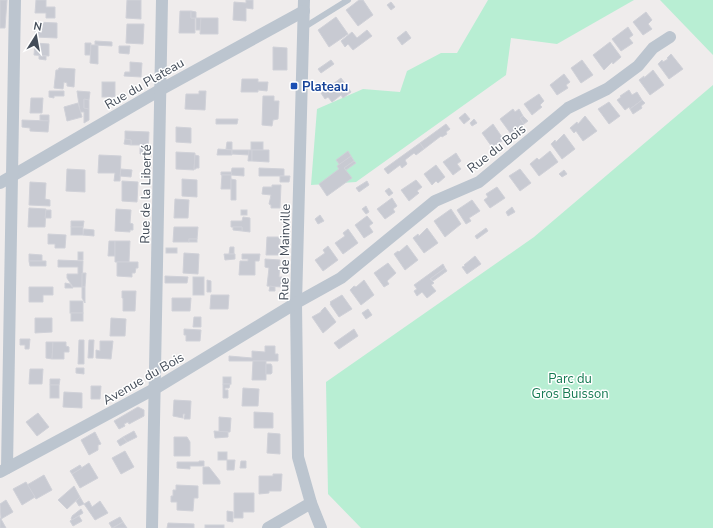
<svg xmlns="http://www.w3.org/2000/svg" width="713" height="528" font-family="'Nunito Sans',sans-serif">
<rect width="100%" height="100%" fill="#efecec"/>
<!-- green -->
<g fill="#b8eed3">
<path d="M488 0H634L557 44 511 38 506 75 356 182 311 185 317 109 363 89 400 92 407 71 441 53H457Z"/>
<path d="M660 0H713V55Z"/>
<path d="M713 85V528H361L328 494 326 382 534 237Z"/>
</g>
<!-- building -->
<g fill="#c8cad2" stroke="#d0d1d8">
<path d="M0 0H7L5 28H0Z"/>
<path d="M36 0H46V7H55V18H46V13H35Z"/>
<path d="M127 0H141V19L126 18Z"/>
<path d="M246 0H253V9L246 8V21L233 20 234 2 246 3Z"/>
<path d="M359 0H363L373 15 358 26 346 10Z"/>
<path d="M391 2 395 7 391 10 387 5Z"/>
<path d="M180 11H191V18H195V33H179Z"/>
<path d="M191 11 196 12V18H191Z"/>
<path d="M646 12 652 20 648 24 652 29 643 35 633 22Z"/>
<path d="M336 17 348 34 329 47 318 30Z"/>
<path d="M196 18H201L200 30H196Z"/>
<path d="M201 18H218V34H200Z"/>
<path d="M36 22 57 23V38L35 37Z"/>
<path d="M127 24H144L143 44 126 43Z"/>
<path d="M628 27 633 35 629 38 633 43 621 51 612 39Z"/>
<path d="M367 30 372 36 353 50 348 44 345 47 341 41 352 32 357 38Z"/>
<path d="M406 31 411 38 402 45 397 38Z"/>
<path d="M95 41 112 42V46L95 45Z"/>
<path d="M610 42 621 57 613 64 612 62 604 70 593 55Z"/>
<path d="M35 43 49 44V56L34 55Z"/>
<path d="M85 43H91L90 55H85Z"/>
<path d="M91 45H98V64L90 63Z"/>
<path d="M119 46H130L129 54 119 53Z"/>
<path d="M273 47 287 48V70H273Z"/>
<path d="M671 54 683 69 669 79 658 64 662 60 663 62 668 59 667 58Z"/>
<path d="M39 56H46V60L39 59Z"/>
<path d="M331 60 334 64 321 73 318 69Z"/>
<path d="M582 60 593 75 581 83 571 68Z"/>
<path d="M130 62 142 63 141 77 124 76 125 72H130Z"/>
<path d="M59 68 75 69 74 87 67 86V83L64 82 63 89 54 88 56 70H58Z"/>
<path d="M653 70 664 85 650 95 639 80 644 76V78Z"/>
<path d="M564 74 570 82 566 85 568 88 557 95 550 85Z"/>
<path d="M341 78 351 92 343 98 341 95 332 102 328 97 325 99 321 93Z"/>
<path d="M242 79H258V82H268L267 91 258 90V92H241Z"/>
<rect x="102" y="82" width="13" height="15"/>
<path d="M629 90 632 95 637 92 642 100 630 109 629 107 625 110 617 100 621 97 620 96Z"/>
<path d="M49 91H64V96H54V98L49 97Z"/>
<path d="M77 91 90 92 89 100 84 99V108L89 109V120L84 123V112H80Z"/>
<path d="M199 91H206L205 110 185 109 186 94H199Z"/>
<path d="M539 94 544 101 540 105 542 107 532 115 524 104Z"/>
<path d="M263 96H274V101H279L278 119 273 120 272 126 262 125Z"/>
<path d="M31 98H43L42 113H30Z"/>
<path d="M84 99 89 100V109L84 108Z"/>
<path d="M642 100 645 103 641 106 642 108 633 114 630 109Z"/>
<path d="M609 102 620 116 609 124 598 109Z"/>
<path d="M78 103 82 117 67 121 64 107Z"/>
<path d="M513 109 515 112 519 109 523 116 520 118 524 124 520 128 519 127 511 134 500 119Z"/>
<path d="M465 113 470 119 464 124 459 118Z"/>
<path d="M40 115H49V121L40 120Z"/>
<path d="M523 116 528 121 524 124 520 118Z"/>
<path d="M585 116 597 131 583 141 576 131 574 133 570 128 577 122 578 124Z"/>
<path d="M216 119H238L237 124H216Z"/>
<path d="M474 119 477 123 472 126 470 123Z"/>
<path d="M22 120 49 121 48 132 30 131V128L22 127Z"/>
<path d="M446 124 450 129 446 132 447 134 442 137 441 136 424 149 420 143Z"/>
<path d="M493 124 504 140 492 147 482 133Z"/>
<path d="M176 127 191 128V143L176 142Z"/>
<path d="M125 131 149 132 148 154H140V145H131V140L125 139Z"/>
<path d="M564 134 575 149 562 159 551 144 555 140 556 142Z"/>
<path d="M125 139 131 140V145L124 144Z"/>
<path d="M227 142H232V150L226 149Z"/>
<rect x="251" y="142" width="12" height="8"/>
<path d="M420 143 424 149 416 155 414 153 405 160 407 164 402 168 400 165 388 174 384 169Z"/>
<path d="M218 149 232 150V155H217Z"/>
<path d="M232 150H249V155L232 154Z"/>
<path d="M249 150H252V161H248Z"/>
<path d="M252 150H269V162L252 161Z"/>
<path d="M348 151 351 156 340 165 336 160Z"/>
<path d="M550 151 558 162 539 176 530 164 537 158 539 160Z"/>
<path d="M176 152 195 153 194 170 176 169Z"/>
<path d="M456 153 461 161 457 164 461 169 453 175 443 162Z"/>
<path d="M99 155 121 156 120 181H114L115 173H98Z"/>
<path d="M195 155 199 156V168H196V169H194Z"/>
<path d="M351 156 354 161 344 168 352 178 327 196 319 184 339 169 337 166Z"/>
<path d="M354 161 356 163 346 170 344 168Z"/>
<path d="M436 165 445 177 438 183 436 181 432 185 424 174Z"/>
<path d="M232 168H244V176L231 175Z"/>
<path d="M259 168 284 169V176H259Z"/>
<path d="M67 169 85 170V192L66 191Z"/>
<path d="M121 169 132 170 131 177 120 176Z"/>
<path d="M520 169 531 183 520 191 509 176Z"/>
<path d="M564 170 567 174 562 177 559 174Z"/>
<path d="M221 172H232L231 175H221Z"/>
<path d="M222 175H231V189H221Z"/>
<path d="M280 176H290L289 182H280Z"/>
<path d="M182 179 197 180V197L182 196Z"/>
<path d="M231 179 236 180V200H231Z"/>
<path d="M416 180 422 187 417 191 419 193 409 201 401 190Z"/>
<path d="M122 181 138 182 137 202 122 201Z"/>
<path d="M367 181 369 185 359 192 356 188Z"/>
<path d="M30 182 46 183 45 199 50 200V206L29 205Z"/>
<path d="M272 185H281L280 208H271V205L269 204 271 195 262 194 263 187H272Z"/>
<path d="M497 187 505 198 490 208 484 200 488 197 486 194Z"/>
<path d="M389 188 393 193 389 196 385 191Z"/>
<path d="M392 198 397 206 393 209 395 212 385 219 377 209Z"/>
<path d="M175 199 189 200 188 218H174Z"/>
<path d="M472 200 480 211 469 218 471 221 466 224 457 210Z"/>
<path d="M366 206 369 212 366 214 362 209Z"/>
<path d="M512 207 515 212 508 216 506 212Z"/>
<path d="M29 208 46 209 45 227H28Z"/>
<path d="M116 209 131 210 130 223 133 224V230H130V232L115 231Z"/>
<path d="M451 209 461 224 445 237 434 221Z"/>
<path d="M46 210H51V218H45Z"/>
<rect x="241" y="210" width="6" height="5"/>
<path d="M320 215 324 221 318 224 315 219Z"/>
<path d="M367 216 373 223 369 226 373 232 364 238 355 225Z"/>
<path d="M243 217 250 218V232L242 231V227H231V221H242Z"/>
<path d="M71 221H84L83 227H71Z"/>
<rect x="71" y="227" width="12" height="8"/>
<path d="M174 227H198L197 239H189V242H173Z"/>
<path d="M233 227H242V231L233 230Z"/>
<path d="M427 228 438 243 424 253 413 238 418 234 419 236Z"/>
<path d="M486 228 488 231 477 239 475 236Z"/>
<path d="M84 229 94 230V236L83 235Z"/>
<path d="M348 229 358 243 343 254 335 243 345 236 343 233Z"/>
<path d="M48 234 66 235 65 248H55V244H48Z"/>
<path d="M267 237H280V255H266Z"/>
<rect x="189" y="239" width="8" height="3"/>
<path d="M109 241H115V256H108Z"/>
<path d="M115 241H130L129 262H115Z"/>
<path d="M407 245 418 260 405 270 394 254 398 251 399 252Z"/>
<path d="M328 246 338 260 323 271 315 260 325 253 323 250Z"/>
<path d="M230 247H234V254H229Z"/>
<rect x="166" y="248" width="11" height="5"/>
<rect x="78" y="252" width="5" height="8"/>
<path d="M184 253 199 254 198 274 183 273Z"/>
<path d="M29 254 42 255V261H29Z"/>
<path d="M224 254H235V259L225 260Z"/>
<path d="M242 254H260L259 261H255V275H239L240 261H248V259H242Z"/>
<path d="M475 256 481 264 467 274 462 267 465 266 464 265Z"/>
<path d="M265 259 280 260 279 277H282V287L267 286 269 268 265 267Z"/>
<path d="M58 260 83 261 82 287H73L67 278V274H78V267H58Z"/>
<path d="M29 261H46V266H30Z"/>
<path d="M117 262H138V268H136L135 273H132V277L117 276Z"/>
<path d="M388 263 396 273 387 281 389 284 384 287 374 273Z"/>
<path d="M443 264 445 268 430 279 434 283 431 285 436 291 427 298 422 292 417 296 414 291 417 289 414 285Z"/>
<path d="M445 268 447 271 433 281 430 279Z"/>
<path d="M82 273H86L85 287H82Z"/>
<path d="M165 276 188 277 187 283H165Z"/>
<rect x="193" y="277" width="11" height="18"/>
<path d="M207 280 211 281V292H207Z"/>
<path d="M364 280 374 295 361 305 350 290 354 286 356 287Z"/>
<path d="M65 283 70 284 73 288H65Z"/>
<path d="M270 286 275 287V291H269Z"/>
<path d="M29 287H53V295H43V302H29Z"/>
<path d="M82 287H85V303L82 298Z"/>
<path d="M122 291H136L135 311H123V298H122Z"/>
<path d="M211 295H229L228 309H210Z"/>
<path d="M342 295 352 309 339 317 330 304 331 303 330 302Z"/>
<path d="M172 298H191L190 311H172Z"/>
<rect x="70" y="301" width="13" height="12"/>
<path d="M325 307 336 322 323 333 312 317 321 312V311Z"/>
<path d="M368 309 372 315 366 319 362 313Z"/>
<rect x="71" y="313" width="12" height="8"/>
<path d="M194 317H201V327H193Z"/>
<path d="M35 318H52V332L35 333Z"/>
<path d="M111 318 126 319 125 336H110Z"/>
<path d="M184 329 201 330 200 341H186V335H184Z"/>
<path d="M354 329 358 336 339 349 334 343Z"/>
<path d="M20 339H30L29 349H25V345H20Z"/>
<path d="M79 340H84V364H78Z"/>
<path d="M89 340H94L93 358H88Z"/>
<path d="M100 341H113L111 359 96 358V350L100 351Z"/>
<path d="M46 342H53L52 359 46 358Z"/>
<path d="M53 342H66V346L69 347V352H64V359H52Z"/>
<path d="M265 346H275V354H278V361H229V356L252 358V351L265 352Z"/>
<path d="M253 361H266V380H252Z"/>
<path d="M266 364H271L272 366V373L271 374H266Z"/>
<path d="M76 368H84V374L76 373Z"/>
<path d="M30 369H43L42 384H29Z"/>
<rect x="223" y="377" width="8" height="7"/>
<path d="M50 379H60L59 385H50Z"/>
<path d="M223 384H230L229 388H225V390H228V398H223Z"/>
<rect x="50" y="385" width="9" height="13"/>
<path d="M91 386H101L100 399H91Z"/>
<path d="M243 388 259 389 258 406H242Z"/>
<path d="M64 392 82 393V408L63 407Z"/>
<path d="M174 400 191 401 190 419H184L185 414H183V418L173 416Z"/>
<path d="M138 407 144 410V416L129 424 128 422 124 424 125 426 119 429 114 421Z"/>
<path d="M254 412 273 413V428H254Z"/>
<path d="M38 413 49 427 37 436 26 422Z"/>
<path d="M219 417 231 418 230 432H219Z"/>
<path d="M134 431 137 437 127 442 123 437Z"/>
<path d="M214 431 228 432V437L215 438Z"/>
<path d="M95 432 101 444 98 445V450L89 455 81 440Z"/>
<path d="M268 433 280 434V454L267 453Z"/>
<path d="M123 437 127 442 120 446 117 441Z"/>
<path d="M174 437H187L190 442V456H174Z"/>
<path d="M125 451 134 467 121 474 112 458Z"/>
<rect x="218" y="452" width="9" height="8"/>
<path d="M227 460H235L234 470H227Z"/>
<path d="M199 461H204V466H190V469L177 468V462H199Z"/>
<path d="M241 461H246V468H240Z"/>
<path d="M89 463 98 478 80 488 72 474Z"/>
<path d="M80 465 82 468 72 474 70 471Z"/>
<path d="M203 467H209L220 481V484H203Z"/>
<path d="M273 474H282L281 491H269V493L259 494V476H273Z"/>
<path d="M44 475 52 490 36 499 27 485Z"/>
<path d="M26 482 35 497 22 505 13 489Z"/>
<path d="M176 485 198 486V498H194L193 511 177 510V502H171V496H173V490H176Z"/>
<path d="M74 486 80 497 67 509 58 500Z"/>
<path d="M234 493H254V512H243V518H234Z"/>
<path d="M80 497 84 504 79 506 76 501Z"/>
<path d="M6 500 13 512 1 519 0 504Z"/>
<path d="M89 501 92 507 100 501 108 513 95 520 84 504Z"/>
<path d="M81 509 83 513 72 520 71 518 72 517V516Z"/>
<path d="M227 511 233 512V522L227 521Z"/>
<path d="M79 516 82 521 73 526 70 521Z"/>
<path d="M120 517 123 522 112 528 109 523Z"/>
<path d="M0 518 1 519 6 528H0Z"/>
<path d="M123 522 127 528H113Z"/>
<path d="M168 523 194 524V528H167Z"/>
<rect x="205" y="525" width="19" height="3"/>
</g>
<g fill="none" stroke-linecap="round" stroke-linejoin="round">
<!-- service -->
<path stroke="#bcc5cf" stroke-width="6" d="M303 28 348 0"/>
<!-- minor -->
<g stroke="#bcc5cf" stroke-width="12">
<path d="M304 0 296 303 298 457 311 503 321 528"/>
<path d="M0 183 160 90 304 11"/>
<path d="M7 468 15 0"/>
<path d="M0 472 156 388 296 303 341 278 435 201 479 182 568 108 607 89 638 66 653 48 670 37"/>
<path d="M152 528 162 0"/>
<path d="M268 528 311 503"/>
</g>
</g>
<!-- markers -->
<rect fill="#1a4fb4" stroke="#fff" stroke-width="1.5" x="290" y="82" width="8" height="8" rx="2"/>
<g text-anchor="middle" stroke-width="3" stroke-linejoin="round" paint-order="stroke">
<!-- street labels -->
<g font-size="13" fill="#444d59" stroke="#fff">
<text transform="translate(144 83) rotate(-30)" y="5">Rue du Plateau</text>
<text transform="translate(496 148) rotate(-38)" y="5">Rue du Bois</text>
<text transform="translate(145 194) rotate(-89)" y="5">Rue de la Liberté</text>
<text transform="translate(284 252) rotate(-89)" y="5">Rue de Mainville</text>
<text transform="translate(143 378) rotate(-30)" y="5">Avenue du Bois</text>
</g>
<!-- transit labels -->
<g font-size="13" font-weight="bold" fill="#164399" stroke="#fff" text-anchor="start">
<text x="302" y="91">Plateau</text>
</g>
<!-- park labels -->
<g font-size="13" fill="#157a52" stroke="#fff">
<text x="570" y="383">Parc du<tspan x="570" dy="15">Gros Buisson</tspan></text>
</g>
</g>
<!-- north arrow -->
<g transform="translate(36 36) rotate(11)" stroke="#ffffff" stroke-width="3" paint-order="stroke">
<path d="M0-3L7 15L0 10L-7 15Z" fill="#444d59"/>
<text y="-6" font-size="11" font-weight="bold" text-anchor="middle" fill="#444d59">N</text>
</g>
</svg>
